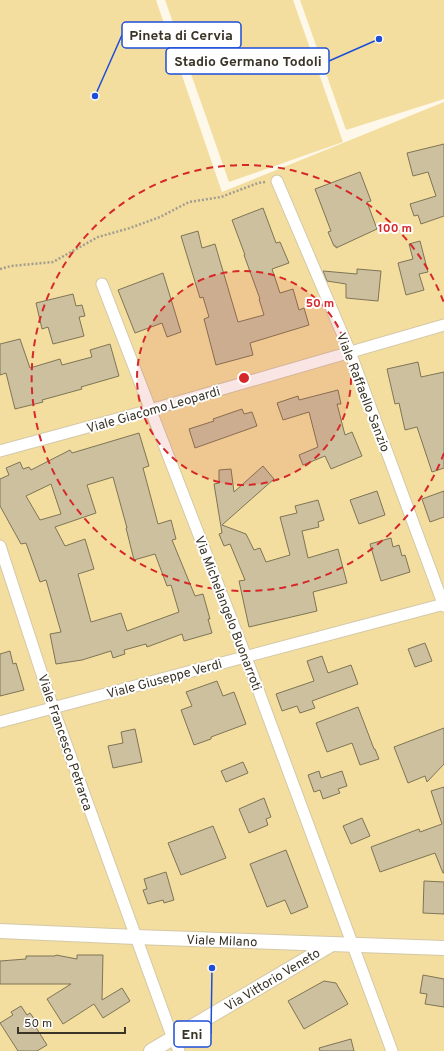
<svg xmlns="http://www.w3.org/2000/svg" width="444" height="1051" font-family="Overpass,sans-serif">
<rect width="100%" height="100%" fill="#fdf8ea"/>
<!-- green -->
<g fill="#f3dea0">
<path d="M0 0H156L222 192 444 102V1051H0Z"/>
<path d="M165 0H293L343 142 229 182Z"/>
<path d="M300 0H444V99L346 130Z"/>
</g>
<!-- building -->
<g fill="#ccc09e" stroke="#7f7555" fill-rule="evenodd">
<path d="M444 144V216L421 224 418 215 414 216 410 204 436 196 428 172 413 176 407 153Z"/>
<path d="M360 172 371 201 367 202 377 229 336 248V246H334L328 232 331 231 315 189Z"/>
<path d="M263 208 276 243 280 242 289 263 272 269 280 293 293 289 299 310 304 308 309 325 250 343 253 355 216 365 204 319 209 317 203 297 200 298 181 236 198 231 202 248 215 244 238 322 264 315 259 299H260L244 255H245L232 220Z"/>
<path d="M420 241 428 272 419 274 424 290 406 295 398 263 413 259 409 244Z"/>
<path d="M357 269 381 271 378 301 346 298V284L327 281 323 271 357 274Z"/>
<path d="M163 273 181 332 167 337 162 323 135 333 118 290Z"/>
<path d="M73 294 76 306 82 305 85 316 79 317 84 336 53 344 48 327 42 329 36 303Z"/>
<path d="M20 339 30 368 60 359 62 365 92 357 90 350 110 344 119 376 81 387 82 389 42 400 43 402 15 409 6 373 0 375V344Z"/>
<path d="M418 362 421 377 444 372V468L432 472 417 427 405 430 399 403 395 404 387 369Z"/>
<path d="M338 390 341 404H337L345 435 352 432 362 456 331 469 325 456 303 465 299 455 318 447 309 412 283 420 277 403 298 396 299 400Z"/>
<path d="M242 409 244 414 252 412 257 426 195 448 189 429 214 421 213 419Z"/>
<path d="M139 433 149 466 143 468 158 524 171 520 176 539 172 540 195 596 203 594 210 619H208L212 633 184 641 182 634 147 647 146 644 124 650 125 654 113 658 111 651 82 660 56 664 50 634 61 632 46 580 40 582 26 543 21 544 0 506V479L9 475 6 468 20 462 23 469 29 467 31 470 70 450 72 453ZM113 477 127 528H126L134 560 155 554 167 586 171 585 179 612 127 631 121 613 91 622 78 574 94 569 85 539 65 546 55 527 96 513 87 485ZM51 484 61 514 40 520 26 496Z"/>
<path d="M263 466 274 479 222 525 246 534 254 550 260 548 266 562 290 555 280 517 297 513 295 506 318 500 324 520 318 522 319 527 302 531 308 558 338 549 347 583 313 592 317 611 249 627 239 581 245 580 230 544 224 546 219 534 222 533 214 484 219 483V470L231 469 234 492Z"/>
<path d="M377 491 385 515 359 524 350 500Z"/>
<path d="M444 491V517L430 522 422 499Z"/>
<path d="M391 538 393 547 399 545 402 556 405 555 410 572 381 581 370 544Z"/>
<path d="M425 643 432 661 415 667 408 649Z"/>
<path d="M10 651 13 664 16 663 24 690 0 696V654Z"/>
<path d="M322 656 328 673 351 665 358 684 312 701 315 708 300 713 297 706 282 711 276 694 314 681 307 661Z"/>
<path d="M217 681 223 696 234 692 246 724 211 737V739L194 745 181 710 192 706 186 692Z"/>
<path d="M358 707 374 749H375L379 759 360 765 352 743 327 752 316 723Z"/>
<path d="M444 728V764L427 782 425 776 408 783 394 747Z"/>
<path d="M135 729 142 762 113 768 108 746 123 743 121 732Z"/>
<path d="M243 762 248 773 226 782 221 771Z"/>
<path d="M319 771 321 778 342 771 347 786 338 789 340 793 323 799 320 790 314 792 308 775Z"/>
<path d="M444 787V873H443L435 853 380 872 371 847 419 829 420 832 442 824 431 791Z"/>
<path d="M264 798 271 817 266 819 268 825 249 833 239 809Z"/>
<path d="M362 818 370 836 351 844 343 826Z"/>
<path d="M213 826 226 858 181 875 168 843Z"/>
<path d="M286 850 308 907 291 914 285 900 267 907 250 864Z"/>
<path d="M166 872 174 900 164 903 163 900 148 904 143 890 147 889 144 879Z"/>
<path d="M424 881 444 882V914L423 913Z"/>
<path d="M56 955 77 959V955H103L102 1000 122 988 130 1001 103 1018 94 1004 63 1024 47 999 71 984H0V961L26 959V956H55Z"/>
<path d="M423 975 444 979V1007L425 1004 427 994 420 993Z"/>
<path d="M324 981 336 983 348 1004 304 1029 288 1001Z"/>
<path d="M21 1006 27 1015 30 1013 38 1024 35 1026 47 1045 37 1051H18L0 1023 13 1015 11 1012Z"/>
<path d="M351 1039 354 1051H320L319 1048Z"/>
</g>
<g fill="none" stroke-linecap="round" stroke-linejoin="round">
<!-- minor casing -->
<g stroke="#d4c8a6" stroke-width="13">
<g id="minor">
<path d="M277 181 350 352 444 606"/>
<path d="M102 284 246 657 392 1051"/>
<path d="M0 451 150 410 444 325"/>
<path d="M0 546 53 708 169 1028 179 1051"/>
<path d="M0 722 444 604"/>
</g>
</g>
<!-- tertiary casing -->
<g stroke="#d4c8a6" stroke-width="16">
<g id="tertiary">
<path d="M0 931 136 937 444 948"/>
<path d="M151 1051 332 944"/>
</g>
</g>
<!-- path -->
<path stroke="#a29d8f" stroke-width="2.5" stroke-dasharray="2 2" stroke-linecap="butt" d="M0 269 11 266 53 262 98 237 130 228 160 217 189 202 221 197 258 183 266 182"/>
<!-- minor -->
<use href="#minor" stroke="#fff" stroke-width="11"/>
<!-- tertiary -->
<use href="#tertiary" stroke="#fff" stroke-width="14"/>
</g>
<!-- distance rings -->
<circle cx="244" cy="378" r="107" fill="#d62828" fill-opacity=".12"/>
<g fill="none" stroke="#d62828" stroke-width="2" stroke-dasharray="7 5">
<circle cx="244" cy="378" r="107"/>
<path d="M444 453A213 213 0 1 1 444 303"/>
</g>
<g text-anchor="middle" stroke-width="4" stroke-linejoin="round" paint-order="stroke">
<!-- street labels -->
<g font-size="13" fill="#393427" stroke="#fff">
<text transform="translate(364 392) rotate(69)" y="5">Viale Raffaello Sanzio</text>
<text transform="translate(153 409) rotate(-16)" y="5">Viale Giacomo Leopardi</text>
<text transform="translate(229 613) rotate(69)" y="5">Via Michelangelo Buonarroti</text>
<text transform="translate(164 678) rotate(-15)" y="5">Viale Giuseppe Verdi</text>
<text transform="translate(66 742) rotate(71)" y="5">Viale Francesco Petrarca</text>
<text transform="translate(222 940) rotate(2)" y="5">Viale Milano</text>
<text transform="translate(272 979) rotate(-31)" y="5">Via Vittorio Veneto</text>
</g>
</g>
<circle cx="244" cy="378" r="6" fill="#d62828" stroke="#fff" stroke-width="2"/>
<g font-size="12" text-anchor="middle" font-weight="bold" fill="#d62828" stroke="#fff" stroke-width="4" stroke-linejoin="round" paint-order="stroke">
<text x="395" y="232">100 m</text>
<text x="320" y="307">50 m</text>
</g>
<!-- callouts -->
<path fill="none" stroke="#1d4ed8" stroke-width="1.5" d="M95 96L122 35M379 39L329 61M212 968L211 1034"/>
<g fill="#1d4ed8" stroke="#fff" stroke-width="1.5">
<circle cx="95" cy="96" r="4"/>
<circle cx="379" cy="39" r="4"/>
<circle cx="212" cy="968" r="4"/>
</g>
<g fill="#fff" stroke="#1d4ed8" stroke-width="1.5">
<rect x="122" y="22" width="119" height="26" rx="4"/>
<rect x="166" y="48" width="163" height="26" rx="4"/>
<rect x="174" y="1021" width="37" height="26" rx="4"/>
</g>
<g font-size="14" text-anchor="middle" font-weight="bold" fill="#393427">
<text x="181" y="40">Pineta di Cervia</text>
<text x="248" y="66">Stadio Germano Todoli</text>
<text x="192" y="1039">Eni</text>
</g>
<!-- scale -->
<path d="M18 1027v6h107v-6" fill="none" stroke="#393427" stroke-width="2"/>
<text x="24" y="1027" font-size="12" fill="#393427" stroke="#ffffff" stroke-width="3" paint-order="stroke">50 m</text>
</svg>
